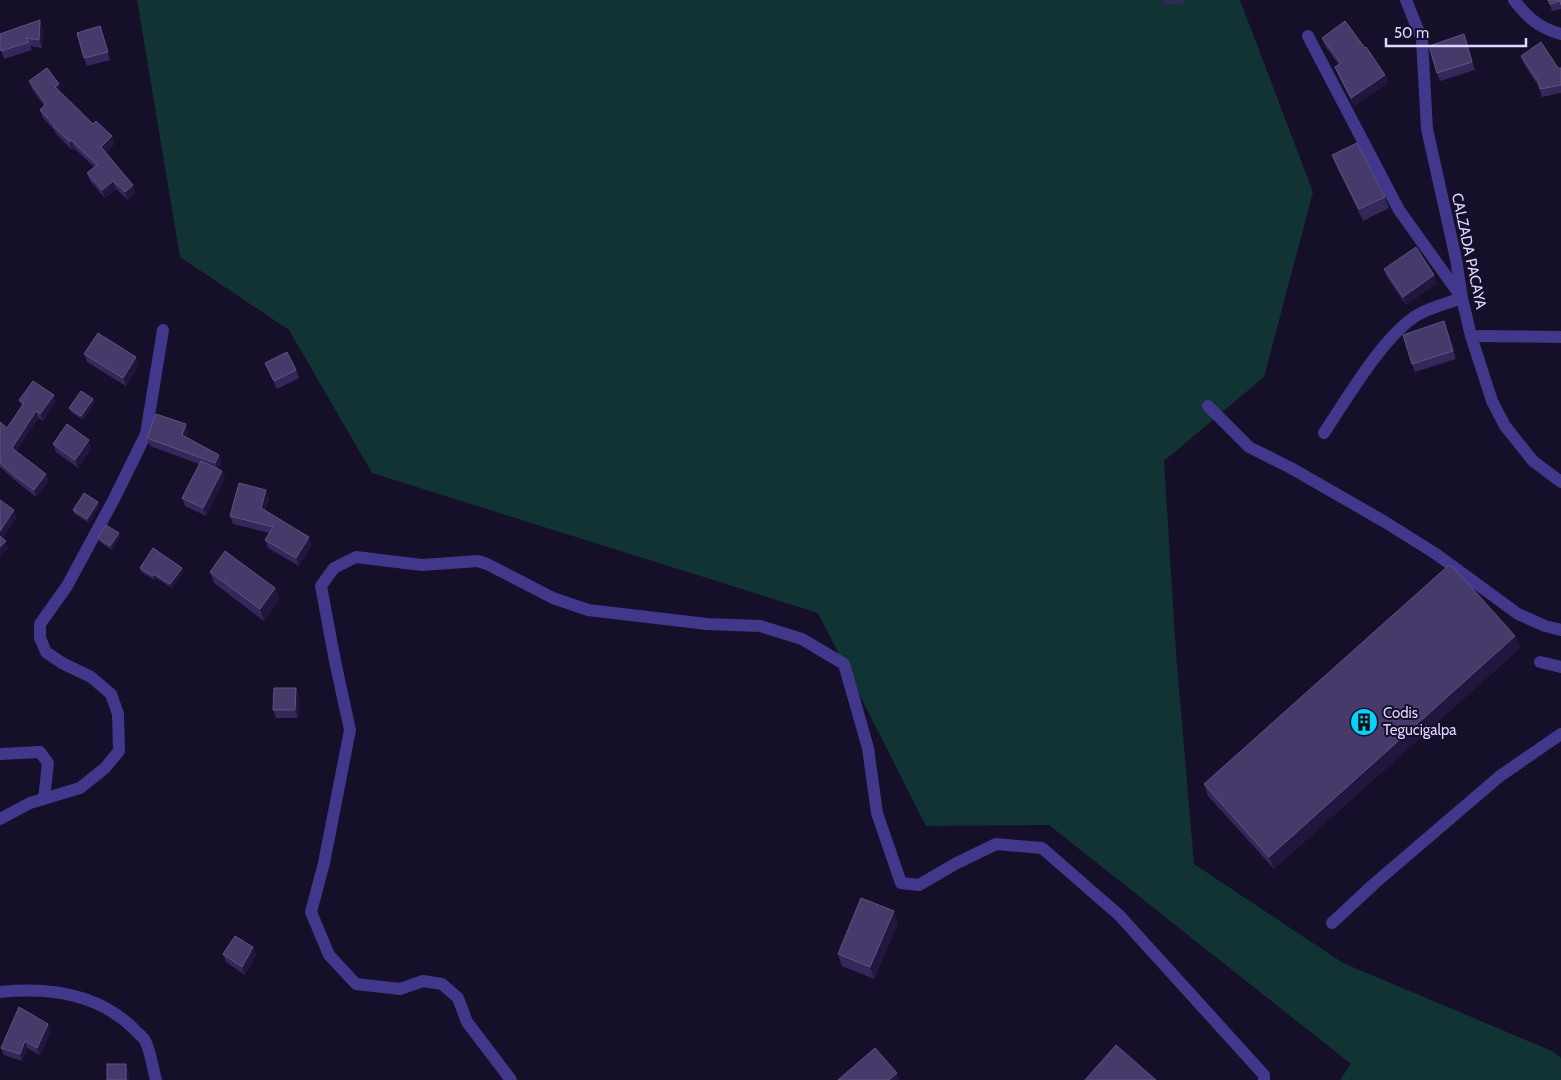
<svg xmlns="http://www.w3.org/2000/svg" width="1561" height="1080" font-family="Cabin,sans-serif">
<rect width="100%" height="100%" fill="#150f2a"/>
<!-- green -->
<path fill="#113334" d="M137 0H1240L1313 192 1264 377 1164 461 1176 653 1194 864 1343 963 1552 1051 1561 1058V1080H1340L1351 1064 1049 825 926 826 818 613 372 473 289 330 180 257Z"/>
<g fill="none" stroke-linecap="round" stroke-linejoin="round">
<!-- minor -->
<g stroke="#41378b" stroke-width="12">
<path d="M1406 0 1422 40 1427 129 1456 259 1462 298 1471 336 1492 401 1505 426 1533 461 1561 482"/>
<path d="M1514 0C1528 18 1539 28 1561 34"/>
<path d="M1308 36 1399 210 1462 298C1448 303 1432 307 1419 314 1385 333 1346 400 1324 433"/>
<path d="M1471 336 1561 337"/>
<path d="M1208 406 1249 447 1291 468 1385 522 1436 554 1518 614 1545 626 1561 630"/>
<path d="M1540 662 1561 667"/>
<path d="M0 754 40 752 48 763 44 799"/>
<path d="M0 819 30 803 80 788 105 768 119 751 118 714 111 694 91 677 62 663 46 652 40 638V624L67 586 114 499 146 434 163 330"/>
<path d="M1332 923 1375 883 1500 776 1561 734"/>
<path d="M0 992C48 987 97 993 133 1028 136 1032 141 1035 144 1039 150 1048 153 1069 156 1080"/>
<path d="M511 1080 467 1022 458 998 442 984 423 981 400 989 356 984 329 955 311 912 324 863 350 730 335 661 321 586 334 568 356 557 422 565 478 561 487 564 553 598 588 610 707 624 760 626 802 639 844 664 868 748 877 813 901 883 919 885 955 864 996 844 1042 848 1119 915 1264 1075V1080"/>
</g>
</g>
<!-- wall -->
<g fill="#342759">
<path d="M1163 0H1184L1185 3 1165 5Z"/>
<path d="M1548 0H1561V9L1552 11Z"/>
<path d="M43 28 42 48 30 46 32 50 4 59 0 47Z"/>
<path d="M103 34 110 60 87 66 84 58Z"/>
<path d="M1464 34 1475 70 1440 81 1437 73Z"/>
<path d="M1322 38 1385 75 1388 83 1354 106 1338 75 1335 67 1339 65 1325 46Z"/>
<path d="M1521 56 1558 68H1561V93L1542 97 1539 87 1524 64Z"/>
<path d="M29 81 61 92 93 124 112 136 114 144 106 153 133 185 135 193 128 200 116 189 105 198 90 181 87 173 94 167 74 148 72 150 56 134 54 130 43 118 40 110 44 106 32 89Z"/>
<path d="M1332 155 1385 197 1389 208 1363 221 1337 167Z"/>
<path d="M1384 269 1434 275 1437 283 1406 305 1387 277Z"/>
<path d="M1444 321 1456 359 1415 372 1412 364Z"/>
<path d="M84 354 139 365 126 386 87 362Z"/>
<path d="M265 363 296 370 299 378 277 389Z"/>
<path d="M93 399 94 403 83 420 71 412 69 408Z"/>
<path d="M19 400 56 401 43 421 38 418 16 451 49 480 36 497 17 482 0 467V422L7 428 22 406Z"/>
<path d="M188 432 186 437 219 455 221 463 218 469 222 471 225 479 206 516 185 506 182 498 199 464 150 446 147 438Z"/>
<path d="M53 444 92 448 78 468 56 452Z"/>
<path d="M266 490 269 498 265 511 312 545 299 566 268 548 265 540 269 533 233 524 230 516Z"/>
<path d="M98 502 99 506 89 523 75 514 73 510Z"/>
<path d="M119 533 120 537 112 550 100 542 98 538Z"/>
<path d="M140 568H182L183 572 172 588 156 578 154 580 141 572Z"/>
<path d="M210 572 275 588 279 600 264 621 214 583Z"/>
<path d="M1515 636 1520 648 1274 869 1208 796 1204 784Z"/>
<path d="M296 688 299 696 298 718H276L273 710Z"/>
<path d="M898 923 874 979 842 966 838 954Z"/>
<path d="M253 947 256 955 245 975 226 962 223 954Z"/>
<path d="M48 1024 51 1031 40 1055 27 1048 22 1061 4 1055 1 1048Z"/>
</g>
<!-- shaded-wall -->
<g fill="#20163e">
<path d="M40 20 43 28 42 48 39 40Z"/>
<path d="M1385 75 1388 83 1354 106 1351 98Z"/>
<path d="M59 84 61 92 55 87Z"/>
<path d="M112 136 114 144 104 155 101 147Z"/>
<path d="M71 140 74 148 72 150 70 142Z"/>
<path d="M113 181 116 189 105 198 102 190Z"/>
<path d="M133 185 135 193 128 200 125 192Z"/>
<path d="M1434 275 1437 283 1406 305 1403 297Z"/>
<path d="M136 357 139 365 126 386 123 378Z"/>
<path d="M54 395 56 401 43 421 40 414Z"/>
<path d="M93 399 94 403 83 420 81 416Z"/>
<path d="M36 411 38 418 14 454 12 448Z"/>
<path d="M186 424 188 432 184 442 182 435Z"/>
<path d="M89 440 92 448 78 468 75 460Z"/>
<path d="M219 455 221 463 218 470 215 463Z"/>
<path d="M222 471 225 479 206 516 203 508Z"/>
<path d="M46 474 49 480 36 497 34 490Z"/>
<path d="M266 490 269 498 264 516 261 508Z"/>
<path d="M98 502 99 506 89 523 87 519Z"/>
<path d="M14 510 17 517 0 542V531Z"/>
<path d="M119 533 120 537 112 550 110 546Z"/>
<path d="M309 537 312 545 299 566 296 558Z"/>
<path d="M6 541 8 548 0 558V547Z"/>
<path d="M182 568 183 572 172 588 170 584Z"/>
<path d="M154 574 156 578 154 580 153 576Z"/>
<path d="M275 588 279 600 264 621 260 609Z"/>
<path d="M1515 636 1520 648 1274 869 1269 857Z"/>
<path d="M296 688 299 696 298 718 295 710Z"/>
<path d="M894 911 898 923 874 979 870 967Z"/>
<path d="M253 947 256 955 245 975 242 967Z"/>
<path d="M48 1024 51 1031 40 1055 37 1048Z"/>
<path d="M25 1041 27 1048 22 1061 20 1054Z"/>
<path d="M126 1064 129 1072V1080H126Z"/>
<path d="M897 1073 900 1080H889Z"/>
</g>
<!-- building -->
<g fill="#463a6a" stroke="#5e5382">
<path d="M1548 0H1561V5L1560 1 1550 4Z"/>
<path d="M40 20 39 40 26 38 29 42 1 51 0 47V34Z"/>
<path d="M1345 21 1365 48 1366 47 1385 75 1351 98 1335 67 1341 63 1322 38Z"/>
<path d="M100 26 108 52 84 58 77 33Z"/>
<path d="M1464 34 1472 62 1437 73 1429 46Z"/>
<path d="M1541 42 1558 68H1561V85L1540 89 1539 83 1521 56Z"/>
<path d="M47 68 59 84 55 87 93 124 96 121 112 136 101 147 133 185 125 192 113 181 102 190 87 173 97 165 71 140 70 142 53 126 54 125 40 110 46 104 29 81Z"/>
<path d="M1357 143 1385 197 1359 209 1332 155Z"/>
<path d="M1416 247 1434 275 1403 297 1384 269Z"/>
<path d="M1444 321 1453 351 1412 364 1403 335Z"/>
<path d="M98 333 136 357 123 378 84 354Z"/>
<path d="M287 352 296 370 274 381 265 363Z"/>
<path d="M33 381 54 395 40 414 36 411 12 448 46 474 34 490 15 476 0 463V422L7 428 24 403 19 400Z"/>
<path d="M81 391 93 399 81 416 69 408Z"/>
<path d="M156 414 186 424 182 435 219 455 215 463 147 438Z"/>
<path d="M67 424 89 440 75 460 53 444Z"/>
<path d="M201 461 222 471 203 508 182 498Z"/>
<path d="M239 483 266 490 261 508 309 537 296 558 265 540 273 527 230 516Z"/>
<path d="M84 493 98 502 87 519 73 510Z"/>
<path d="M0 500 14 510 0 531Z"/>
<path d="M106 525 119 533 110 546 98 538Z"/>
<path d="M0 536 6 541 0 547Z"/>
<path d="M153 548 182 568 170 584 154 574 153 576 140 568Z"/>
<path d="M225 551 275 588 260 609 210 572Z"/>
<path d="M1449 565 1455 569 1515 636 1269 857 1204 784Z"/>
<path d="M274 688H296L295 710H273Z"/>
<path d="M861 898 894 911 870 967 838 954Z"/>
<path d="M235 936 253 947 242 967 223 954Z"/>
<path d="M19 1007 48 1024 37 1048 25 1041 20 1054 1 1048Z"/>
<path d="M1116 1045 1156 1080H1085Z"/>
<path d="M875 1048 897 1073 889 1080H838Z"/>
<rect x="107" y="1064" width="19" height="16"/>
</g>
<!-- icons -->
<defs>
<g id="building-disc" transform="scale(1.4375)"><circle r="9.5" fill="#03d4ff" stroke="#150f2a"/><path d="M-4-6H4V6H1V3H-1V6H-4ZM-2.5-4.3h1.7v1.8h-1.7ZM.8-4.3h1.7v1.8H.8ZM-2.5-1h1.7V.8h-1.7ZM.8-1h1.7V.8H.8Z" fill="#111"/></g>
</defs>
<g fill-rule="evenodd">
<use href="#building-disc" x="1364" y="722"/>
</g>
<g text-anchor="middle" stroke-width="4" stroke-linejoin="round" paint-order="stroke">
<!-- street labels -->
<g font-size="15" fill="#dfd7ff" stroke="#150f2a">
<text transform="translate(1469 251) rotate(78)" y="5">CALZADA PACAYA</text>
</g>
<!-- poi labels -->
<g font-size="15" fill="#dfd7ff" stroke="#150f2a" text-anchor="start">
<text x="1383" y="718">Codis<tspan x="1383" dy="17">Tegucigalpa</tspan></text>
</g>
</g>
<!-- scale -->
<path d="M1386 38v8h140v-8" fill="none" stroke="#dfd7ff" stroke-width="2.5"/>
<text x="1394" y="38" font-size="15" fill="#dfd7ff" stroke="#150f2a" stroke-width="4" paint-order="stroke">50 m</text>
</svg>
